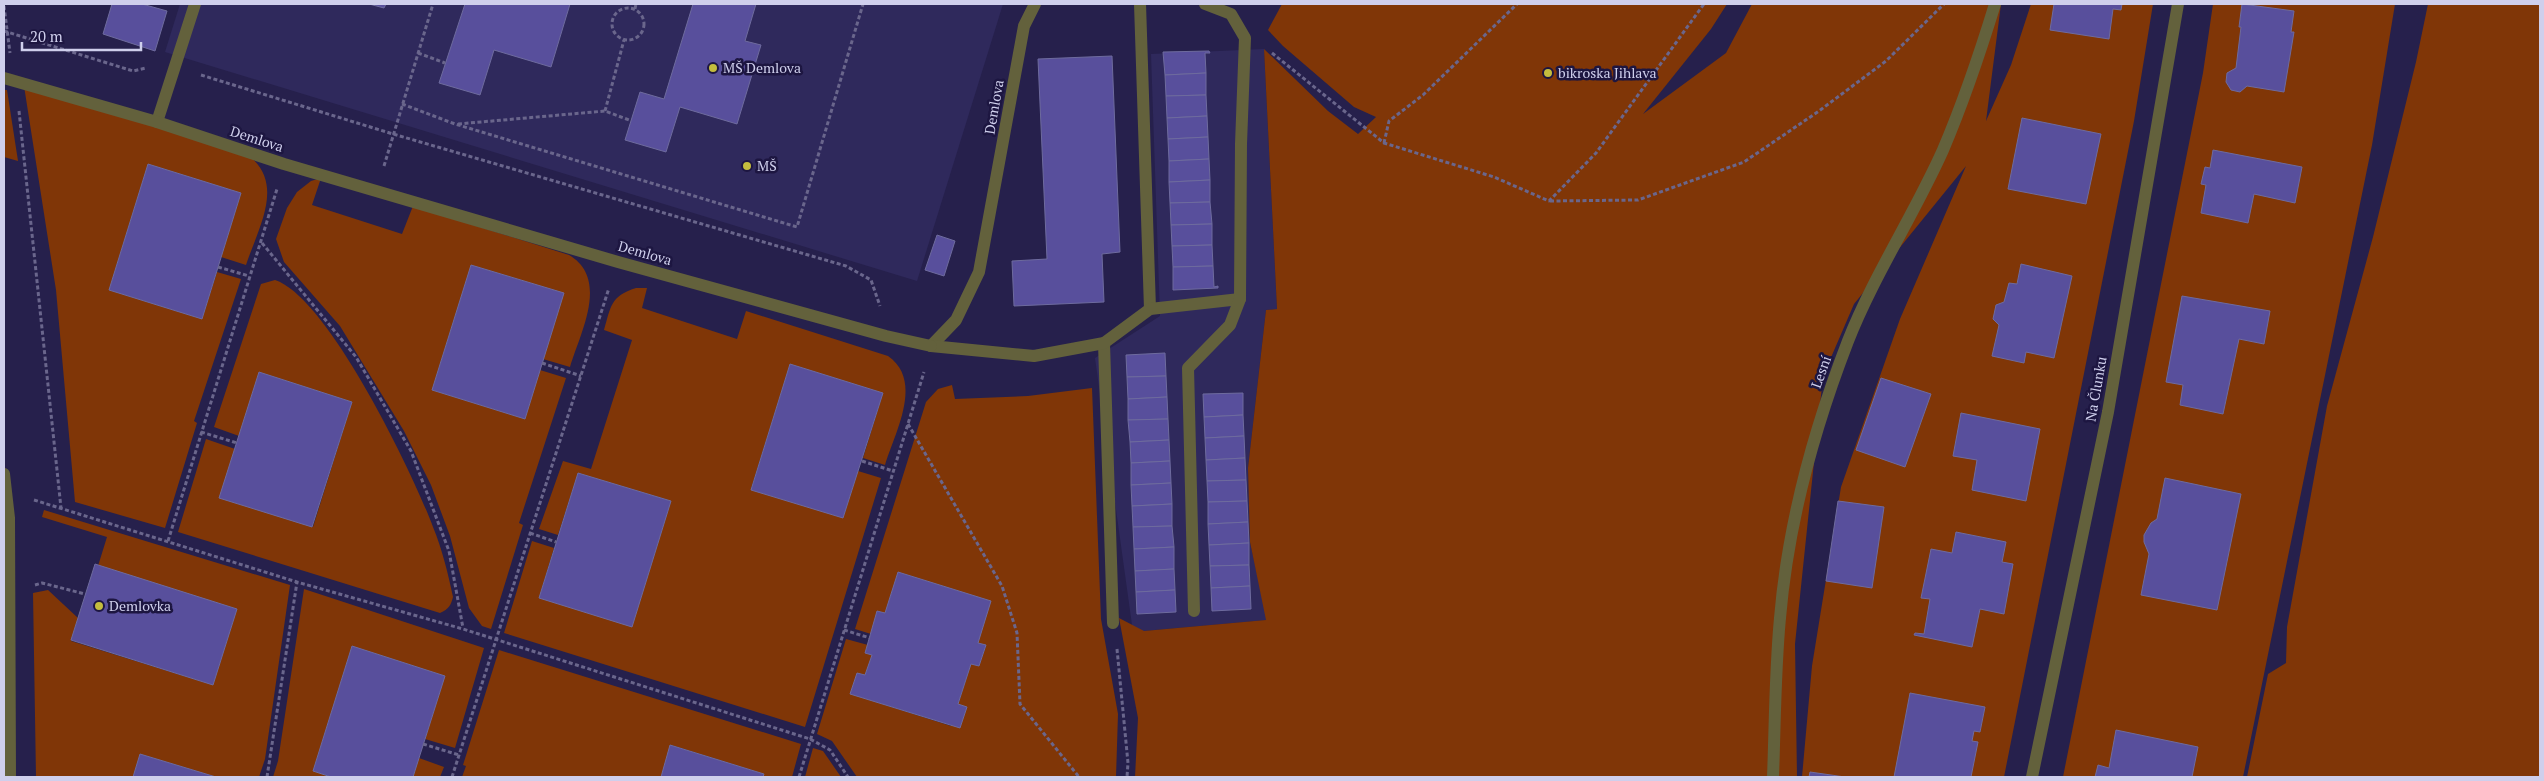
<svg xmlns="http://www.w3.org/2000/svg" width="2544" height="781" font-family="'PT Serif',serif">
<rect width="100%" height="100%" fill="#26204c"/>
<!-- built -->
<g fill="#2f295c">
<path d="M180 4H1003L917 281 165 52Z"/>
<path d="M1264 49 1277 309 1266 310 1248 468 1250 542 1267 620 1133 632 1095 358 1160 316 1151 54Z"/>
</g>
<!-- green -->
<g fill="#803607">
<path d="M1282 4H1727L1711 29 1643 114 1726 53 1752 4H2001L1986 121 2011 65 2031 4H2153L2134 121 2004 777H1802L1812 666 1841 487 1900 319 1966 166 1854 304 1823 376 1795 644 1797 777H1135L1138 718 1119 618 1144 631 1266 620 1250 542 1248 468 1266 310 1277 309 1264 49 1328 111 1358 134 1376 117 1354 107 1283 46 1268 30Z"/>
<path d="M2213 4H2395L2372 145 2243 777H2063L2203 73Z"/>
<path d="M2428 4H2540V777H2247L2268 674 2286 663 2287 627 2327 406 2373 237 2416 62Z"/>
<path d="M24 86 248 155C286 184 258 228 246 265L221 257 241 193 148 164 109 290 202 319 217 272 241 279 194 421 197 423 165 528 75 502 56 290Z"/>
<path d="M4 90H7L18 161 4 157Z"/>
<path d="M321 178 312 205 402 234 413 206 569 255C610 279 580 333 570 367L543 359 563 293 471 265 432 390 525 419 540 370 566 378 519 523 523 525 491 629 482 626 469 608 450 536 431 485 404 431 340 326 284 262 276 239 287 208 297 192 311 181Z"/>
<path d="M275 280C328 297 413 473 433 527 442 549 448 573 453 597 451 605 449 609 440 613L178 532 206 439 235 449 220 498 313 527 352 402 259 372 239 436 214 427 261 284Z"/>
<path d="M636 288H647L642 308 737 339 746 311 888 356C924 381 895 432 885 465L863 458 883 393 790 364 751 489 843 518 858 471 881 478 805 727 504 633 532 541 554 548 539 598 632 626 671 501 578 473 558 535 539 529 563 461 591 469 632 340 604 330C611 307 610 296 636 288Z"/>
<path d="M952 385 955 399 1028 396 1092 388 1101 619 1118 714 1116 777H857L832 741 817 734 846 639 868 645 865 653 872 655 865 675 857 673 851 694 951 726 971 664 979 666 986 646 978 643 990 601 898 572 885 613 877 611 871 634 855 629 926 402 938 389Z"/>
<path d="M44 510 290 585 265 759 259 777H216L140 754 133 777H36L33 593 48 590 78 618 71 641 213 685 237 609 98 566 107 537 42 517Z"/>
<path d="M304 589 484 648 455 748 425 739 445 676 352 646 313 771 331 777H273L278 761Z"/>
<path d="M499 650 801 744 792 777H763L764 774 671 745 661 777H462L466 766 463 765Z"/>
<path d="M813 748 823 751 841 777H805Z"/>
<path d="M419 758 444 767 440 777H413Z"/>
</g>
<!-- building -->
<g fill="#584f9c" stroke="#6e6b9e">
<path d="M112 4H142L167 11 155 51 103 34Z"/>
<path d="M369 4H386L384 8Z"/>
<path d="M465 4H570L551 67 494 50 480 95 439 83Z"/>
<path d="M693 4H756L745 41 761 45 737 124 680 107 666 152 625 140 640 92 664 99Z"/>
<path d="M2054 4H2122L2121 10 2113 9 2109 39 2050 30Z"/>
<path d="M2242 4 2294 11 2291 32H2294L2284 92 2247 86 2240 92 2231 90 2226 82 2227 73 2236 68 2241 27H2239Z"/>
<path d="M1209 51 1210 53H1205L1206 73 1165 75 1163 52Z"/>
<path d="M1112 56 1120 252 1102 254 1104 302 1014 306 1012 261 1047 259 1038 59Z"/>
<path d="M1206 73V95L1166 96 1165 75Z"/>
<path d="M1206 95 1207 116 1167 118 1166 96Z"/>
<path d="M1207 116 1208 137 1168 139 1167 118Z"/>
<path d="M2022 118 2101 134 2086 204 2008 189Z"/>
<path d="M1208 137 1209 159 1169 161 1168 139Z"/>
<path d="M2213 150 2302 167 2295 203 2254 194 2248 223 2201 213 2206 185 2201 184 2205 167 2210 168Z"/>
<path d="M1209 159 1210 180 1169 182V161Z"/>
<path d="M148 164 241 193 202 319 109 290Z"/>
<path d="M1210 180V202L1170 203 1169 182Z"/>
<path d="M1210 202 1212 224 1171 225 1170 203Z"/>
<path d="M1212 224V245L1172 246 1171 225Z"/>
<path d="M937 235 955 241 944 276 925 270Z"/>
<path d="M1212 245 1213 266 1173 267 1172 246Z"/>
<path d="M2021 264 2072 276 2054 358 2026 352 2024 363 1992 356 1999 325 1993 319 1996 305 2004 302 2009 283 2017 284Z"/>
<path d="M471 265 564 293 525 419 432 390Z"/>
<path d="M1213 266 1214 287 1218 286V288L1173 290V267Z"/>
<path d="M2182 296 2270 311 2264 344 2239 339 2223 414 2180 405 2183 385 2166 382Z"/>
<path d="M1165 353 1166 376 1127 377 1126 355Z"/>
<path d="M790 364 883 393 843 518 751 490Z"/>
<path d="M259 372 352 402 312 527 219 498Z"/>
<path d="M1166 376 1167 397 1128 399 1127 377Z"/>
<path d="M1881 378 1931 394 1905 467 1856 450Z"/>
<path d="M1243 393V415L1204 417 1203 394Z"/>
<path d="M1167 397 1168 419 1128 420V399Z"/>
<path d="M1961 413 2040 429 2026 501 1972 490 1977 460 1953 456Z"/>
<path d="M1243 415 1244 436 1205 438 1204 417Z"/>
<path d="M1168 419 1169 440 1130 442 1128 420Z"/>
<path d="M1244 436 1245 458 1206 460 1205 438Z"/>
<path d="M1169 440 1170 461 1131 463 1130 442Z"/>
<path d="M1245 458 1246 480 1207 481 1206 460Z"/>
<path d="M1170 461 1171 483 1131 485V463Z"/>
<path d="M578 473 671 501 632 627 539 598Z"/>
<path d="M2165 478 2241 494 2217 610 2141 595 2149 554 2144 542V535L2151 523 2157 519Z"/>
<path d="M1246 480 1247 501 1208 502 1207 481Z"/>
<path d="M1171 483 1172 504 1132 506 1131 485Z"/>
<path d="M1247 501 1248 522 1208 524V502Z"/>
<path d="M1838 501 1884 507 1872 588 1826 581Z"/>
<path d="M1172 504V526L1133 527 1132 506Z"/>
<path d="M1248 522 1249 543 1209 545 1208 524Z"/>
<path d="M1172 526 1174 547 1134 549 1133 527Z"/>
<path d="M1956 532 2006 542 2002 562 2013 564 2004 614 1980 609 1972 647 1914 635 1915 633 1924 634 1930 599 1921 598 1931 549 1952 553Z"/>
<path d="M1249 543V565L1210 566 1209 545Z"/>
<path d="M1174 547V569L1135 571 1134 549Z"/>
<path d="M95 564 237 609 213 685 71 640Z"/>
<path d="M1249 565 1250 586 1211 588 1210 566Z"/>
<path d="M1174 569 1175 590 1136 592 1135 571Z"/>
<path d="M898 572 991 601 978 643 986 645 979 666 971 664 958 704 967 707 960 728 850 694 857 673 865 675 872 655 865 653 877 611 885 613Z"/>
<path d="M1250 586 1251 609 1212 611 1211 588Z"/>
<path d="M1175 590 1176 612 1137 614 1136 592Z"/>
<path d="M352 646 445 676 413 777H331L313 771Z"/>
<path d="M1910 693 1985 707 1980 732 1974 731 1972 741 1978 742 1971 777H1894Z"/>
<path d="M2116 730 2198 747 2192 777H2095L2098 765 2109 768Z"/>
<path d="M670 745 764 774 763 777H661Z"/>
<path d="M140 754 216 777H133Z"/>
<path d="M1810 772 1845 777H1809Z"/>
</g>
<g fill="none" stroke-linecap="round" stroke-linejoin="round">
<!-- path -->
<g stroke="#6a668c" stroke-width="3" stroke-dasharray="4 2.5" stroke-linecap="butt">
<path d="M4 6 10 53"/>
<circle cx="628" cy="24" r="16"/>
<path d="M635 9 636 4"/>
<path d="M4 31 133 71 146 68"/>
<path d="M418 53 445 63"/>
<path d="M1272 53 1384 143 1494 177 1549 201 1596 153 1704 4"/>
<path d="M201 75 393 134 846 266 871 280 880 306"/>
<path d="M402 104 455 124 797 227 863 4"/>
<path d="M19 111 61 508"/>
<path d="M605 111 624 40"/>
<path d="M458 124 605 111 629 120"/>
<path d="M1384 143 1389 121 1423 95 1517 4"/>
<path d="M384 166 433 4"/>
<path d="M1550 201 1638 200 1744 162 1819 111 1886 61 1944 4"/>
<path d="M262 243 356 357 411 451 449 551 463 628"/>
<path d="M218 267 249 276"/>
<path d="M542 363 581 376"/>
<path d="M908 424 1002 586 1017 633 1020 704 1079 777"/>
<path d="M201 432 237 443"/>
<path d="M862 461 893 471"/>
<path d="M34 500 297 582 463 629 810 739 830 750 848 777"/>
<path d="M530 533 556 542"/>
<path d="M168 541 277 189"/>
<path d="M35 585 42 583 85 594"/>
<path d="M844 630 870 638"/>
<path d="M1117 649 1128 763 1127 777"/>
<path d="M423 744 459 755"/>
<path d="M267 777 297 582"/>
<path d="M452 777 609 288"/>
<path d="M799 777 924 372"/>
</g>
<!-- lane -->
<g stroke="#63613c" stroke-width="12">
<path d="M1140 4 1150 309"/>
<path d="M157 122 195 4"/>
<path d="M1104 343 1113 623"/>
<path d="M931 346 956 320 979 272 1024 26 1035 4"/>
<path d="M931 346 1034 356 1104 343 1150 309 1240 299"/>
<path d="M1194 611 1188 368 1230 325 1240 299 1241 144 1245 38 1231 14 1205 4"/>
</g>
<!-- street -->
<g stroke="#63613c" stroke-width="12">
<path d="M4 78 157 122 284 164 618 262 886 336 931 346"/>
<path d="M4 474 9 518 10 777"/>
<path d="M1773 777C1775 724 1775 671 1780 618 1788 523 1814 429 1848 341 1874 275 1914 215 1943 150 1963 103 1980 53 1995 4"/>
<path d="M2032 777 2108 412 2178 4"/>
</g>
</g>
<!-- markers -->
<g fill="#c4bd3e" stroke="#1d1641" stroke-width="2">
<circle cx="713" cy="68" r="5"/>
<circle cx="1548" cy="73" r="5"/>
<circle cx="747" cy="166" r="5"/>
<circle cx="99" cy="606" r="5"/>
</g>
<g text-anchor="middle" stroke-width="5" stroke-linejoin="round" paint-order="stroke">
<!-- poi labels -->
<g font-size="14" fill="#cfcfec" stroke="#1d1641" text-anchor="start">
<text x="723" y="73">MŠ Demlova</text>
<text x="1558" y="78">bikroska Jihlava</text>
<text x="757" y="171">MŠ</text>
<text x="109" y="611">Demlovka</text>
</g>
<!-- street labels -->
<g font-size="14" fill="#cfcfec" stroke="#1d1641">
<text transform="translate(994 107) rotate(-80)" y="5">Demlova</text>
<text transform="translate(257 139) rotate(18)" y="5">Demlova</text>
<text transform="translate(645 253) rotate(16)" y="5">Demlova</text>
<text transform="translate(1821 372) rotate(-70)" y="5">Lesní</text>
<text transform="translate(2096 389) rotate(-80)" y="5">Na Člunku</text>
</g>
</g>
<!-- border -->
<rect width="2544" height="781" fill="none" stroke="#cfcfec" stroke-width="10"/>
<!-- scale -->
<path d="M22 42v8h119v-8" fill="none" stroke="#cfcfec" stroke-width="2.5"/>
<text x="30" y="42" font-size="15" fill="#cfcfec" stroke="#1d1641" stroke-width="4" paint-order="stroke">20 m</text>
</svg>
